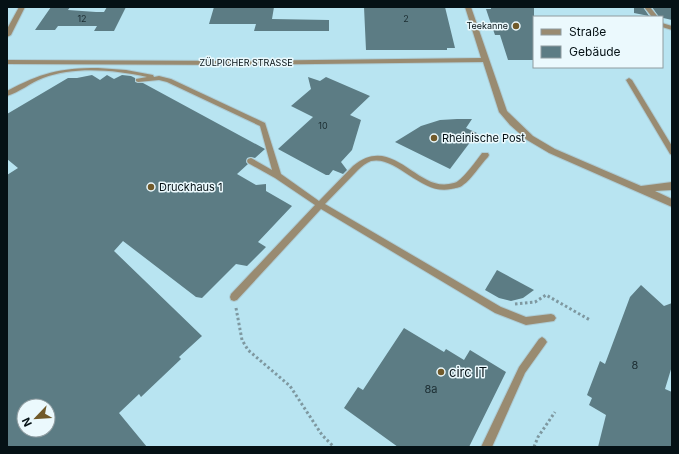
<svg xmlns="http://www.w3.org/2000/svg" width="679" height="454" font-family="Inter,sans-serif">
<rect width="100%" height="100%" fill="#cdf0fa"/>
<!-- built -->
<path fill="#b8e4f1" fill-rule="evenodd" d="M7 7H672V447H7ZM534 17H662V67H534ZM24 406H48V430H24Z"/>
<!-- building -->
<g fill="#5c7c84" fill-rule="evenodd">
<path d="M51 7H70L68 10 96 12H104L107 7H126L114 31H94L97 26H58L55 30H35Z"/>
<path d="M214 7H274L272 19 329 20V31H254L256 24H209Z"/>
<path d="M364 7H445L455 48H447V50H366Z"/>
<path d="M491 7H534V60H508L500 35H495L489 18 486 9H491Z"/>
<path d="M634 7H643L649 16 634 13Z"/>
<path d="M652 7H672V20L659 17Z"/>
<path d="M92 75 100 80 107 75 114 79 122 75 131 76 135 78V82L143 83 265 149 255 158 251 157 247 158 246 162 248 164 237 174 256 185 266 184V191L292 206 258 242 266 247 247 266 236 264 202 298 196 297 123 241 114 251 202 336 179 357 181 359 141 397 139 394 119 413 147 447H7V175L18 168 7 159V114L68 78H77ZM24 406H48V430H24Z"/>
<path d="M308 77 320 81 326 77 370 96 350 115 361 120 352 150 341 162 347 170 343 174 333 170 329 175H326L278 149 313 117 291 106 311 89Z"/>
<path d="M457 119H472L466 128 477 133 450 169 395 142 421 126 440 120Z"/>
<path d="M497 270 534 290 523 298 511 301 499 298 485 290Z"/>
<path d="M641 285 664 306 672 303V366L665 389 672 392V447H598L606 415 589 405 592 398 587 395 600 361 605 364 630 297Z"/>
<path d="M404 328 444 352 446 349 464 360 470 350 506 372 469 447H398L344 408 358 387 363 390Z"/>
</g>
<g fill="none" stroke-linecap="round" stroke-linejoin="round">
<!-- lane casing -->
<g stroke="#adccd5" stroke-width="2">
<g id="lane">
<path d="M644 7H650L658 17H652Z"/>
<path d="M662 23 672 26V30L662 27Z"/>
<path d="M98 68 126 70 153 75 154 77 159 76 171 79 265 123 281 174 319 201 353 166C392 133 416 190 449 184 452 183 456 183 458 181 464 177 477 160 482 153H488L489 155 488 157C480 165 472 179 463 185 460 188 455 188 451 189 422 196 396 155 371 161 366 163 362 166 358 170L325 204 501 307 526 317 551 314 554 315 556 318 554 321 526 325 495 313 321 209 237 300 234 301 231 300 230 297 231 294 315 205 275 178 248 163 247 161 248 159 251 158 272 170 260 126 167 82 159 80 138 82 136 81V79L147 77C115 70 75 66 43 78 30 83 20 92 7 96V91C41 73 59 68 98 68Z"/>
<path d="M629 78 632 80 672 146V155L670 154 626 80Z"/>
<path d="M542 337 545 339 547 342 545 345 525 373 492 447H481L519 367 539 339Z"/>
</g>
</g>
<!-- street casing -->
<g stroke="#adccd5" stroke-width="2">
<g id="street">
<path d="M19 7H25L11 35 7 37V29Z"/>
<path d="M465 7H471L507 111 533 136 555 149 641 186 672 182V190L655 191 672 199V207L549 153 527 140 510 125 499 112 483 62 244 65 7 64V60L244 61 481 58Z"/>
</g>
</g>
<!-- path -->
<g stroke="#7e98a0" stroke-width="3" stroke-dasharray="2.5 2.5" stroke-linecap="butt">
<path d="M515 304 535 302 546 295 590 320"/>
<path d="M236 308 242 340 248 350 290 386 322 435 334 447"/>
<path d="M534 447 538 437 555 412"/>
</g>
<!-- lane -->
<use href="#lane" fill="#998b71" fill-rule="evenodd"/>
<!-- street -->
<use href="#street" fill="#998b71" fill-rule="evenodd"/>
</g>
<!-- markers -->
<g fill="#715a2a" stroke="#ebf9fd" stroke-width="1.5">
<circle cx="516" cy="26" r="4"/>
<circle cx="434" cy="138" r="4"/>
<circle cx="151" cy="187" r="4"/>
<circle cx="441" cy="372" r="4"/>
</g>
<g text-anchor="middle" stroke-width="3" stroke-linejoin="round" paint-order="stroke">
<!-- number labels -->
<g font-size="9" fill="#1b2c31">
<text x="82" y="22">12</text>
<text x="406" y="22">2</text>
<text x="323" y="129">10</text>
</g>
<!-- far-poi labels -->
<g font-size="9" fill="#051115" stroke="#ebf9fd" text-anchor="end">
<text x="508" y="29">Teekanne</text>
</g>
<!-- far-street labels -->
<g font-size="9" fill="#051115" stroke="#ebf9fd">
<text x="246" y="66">ZÜLPICHER STRASSE</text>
</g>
<!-- poi labels -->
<g font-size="11" fill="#051115" stroke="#ebf9fd" text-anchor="start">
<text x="442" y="142">Rheinische Post</text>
<text x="159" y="191">Druckhaus 1</text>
</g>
<!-- near-number labels -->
<g font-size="11" fill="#1b2c31">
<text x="635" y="369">8</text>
<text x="431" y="393">8a</text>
</g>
<!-- near-poi labels -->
<g font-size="13" fill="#051115" stroke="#ebf9fd" text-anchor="start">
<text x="449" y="377">circ IT</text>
</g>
</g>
<!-- border -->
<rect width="679" height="454" fill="none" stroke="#051115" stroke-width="16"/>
<!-- legend -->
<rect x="533" y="16" width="130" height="52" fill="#ebf9fd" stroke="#8f9ca0"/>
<rect x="541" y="29" width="20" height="6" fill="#998b71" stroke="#8f9ca0"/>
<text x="569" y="36" font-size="12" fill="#051115">Straße</text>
<rect x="541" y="46" width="20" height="12" fill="#5c7c84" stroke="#8f9ca0"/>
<text x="569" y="56" font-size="12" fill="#051115">Gebäude</text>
<!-- north arrow -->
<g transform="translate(36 418) rotate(245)"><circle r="19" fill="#ebf9fd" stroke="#8f9ca0"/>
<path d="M0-3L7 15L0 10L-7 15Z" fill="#715a2a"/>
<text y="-6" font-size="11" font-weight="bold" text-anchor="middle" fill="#051115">N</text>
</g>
</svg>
